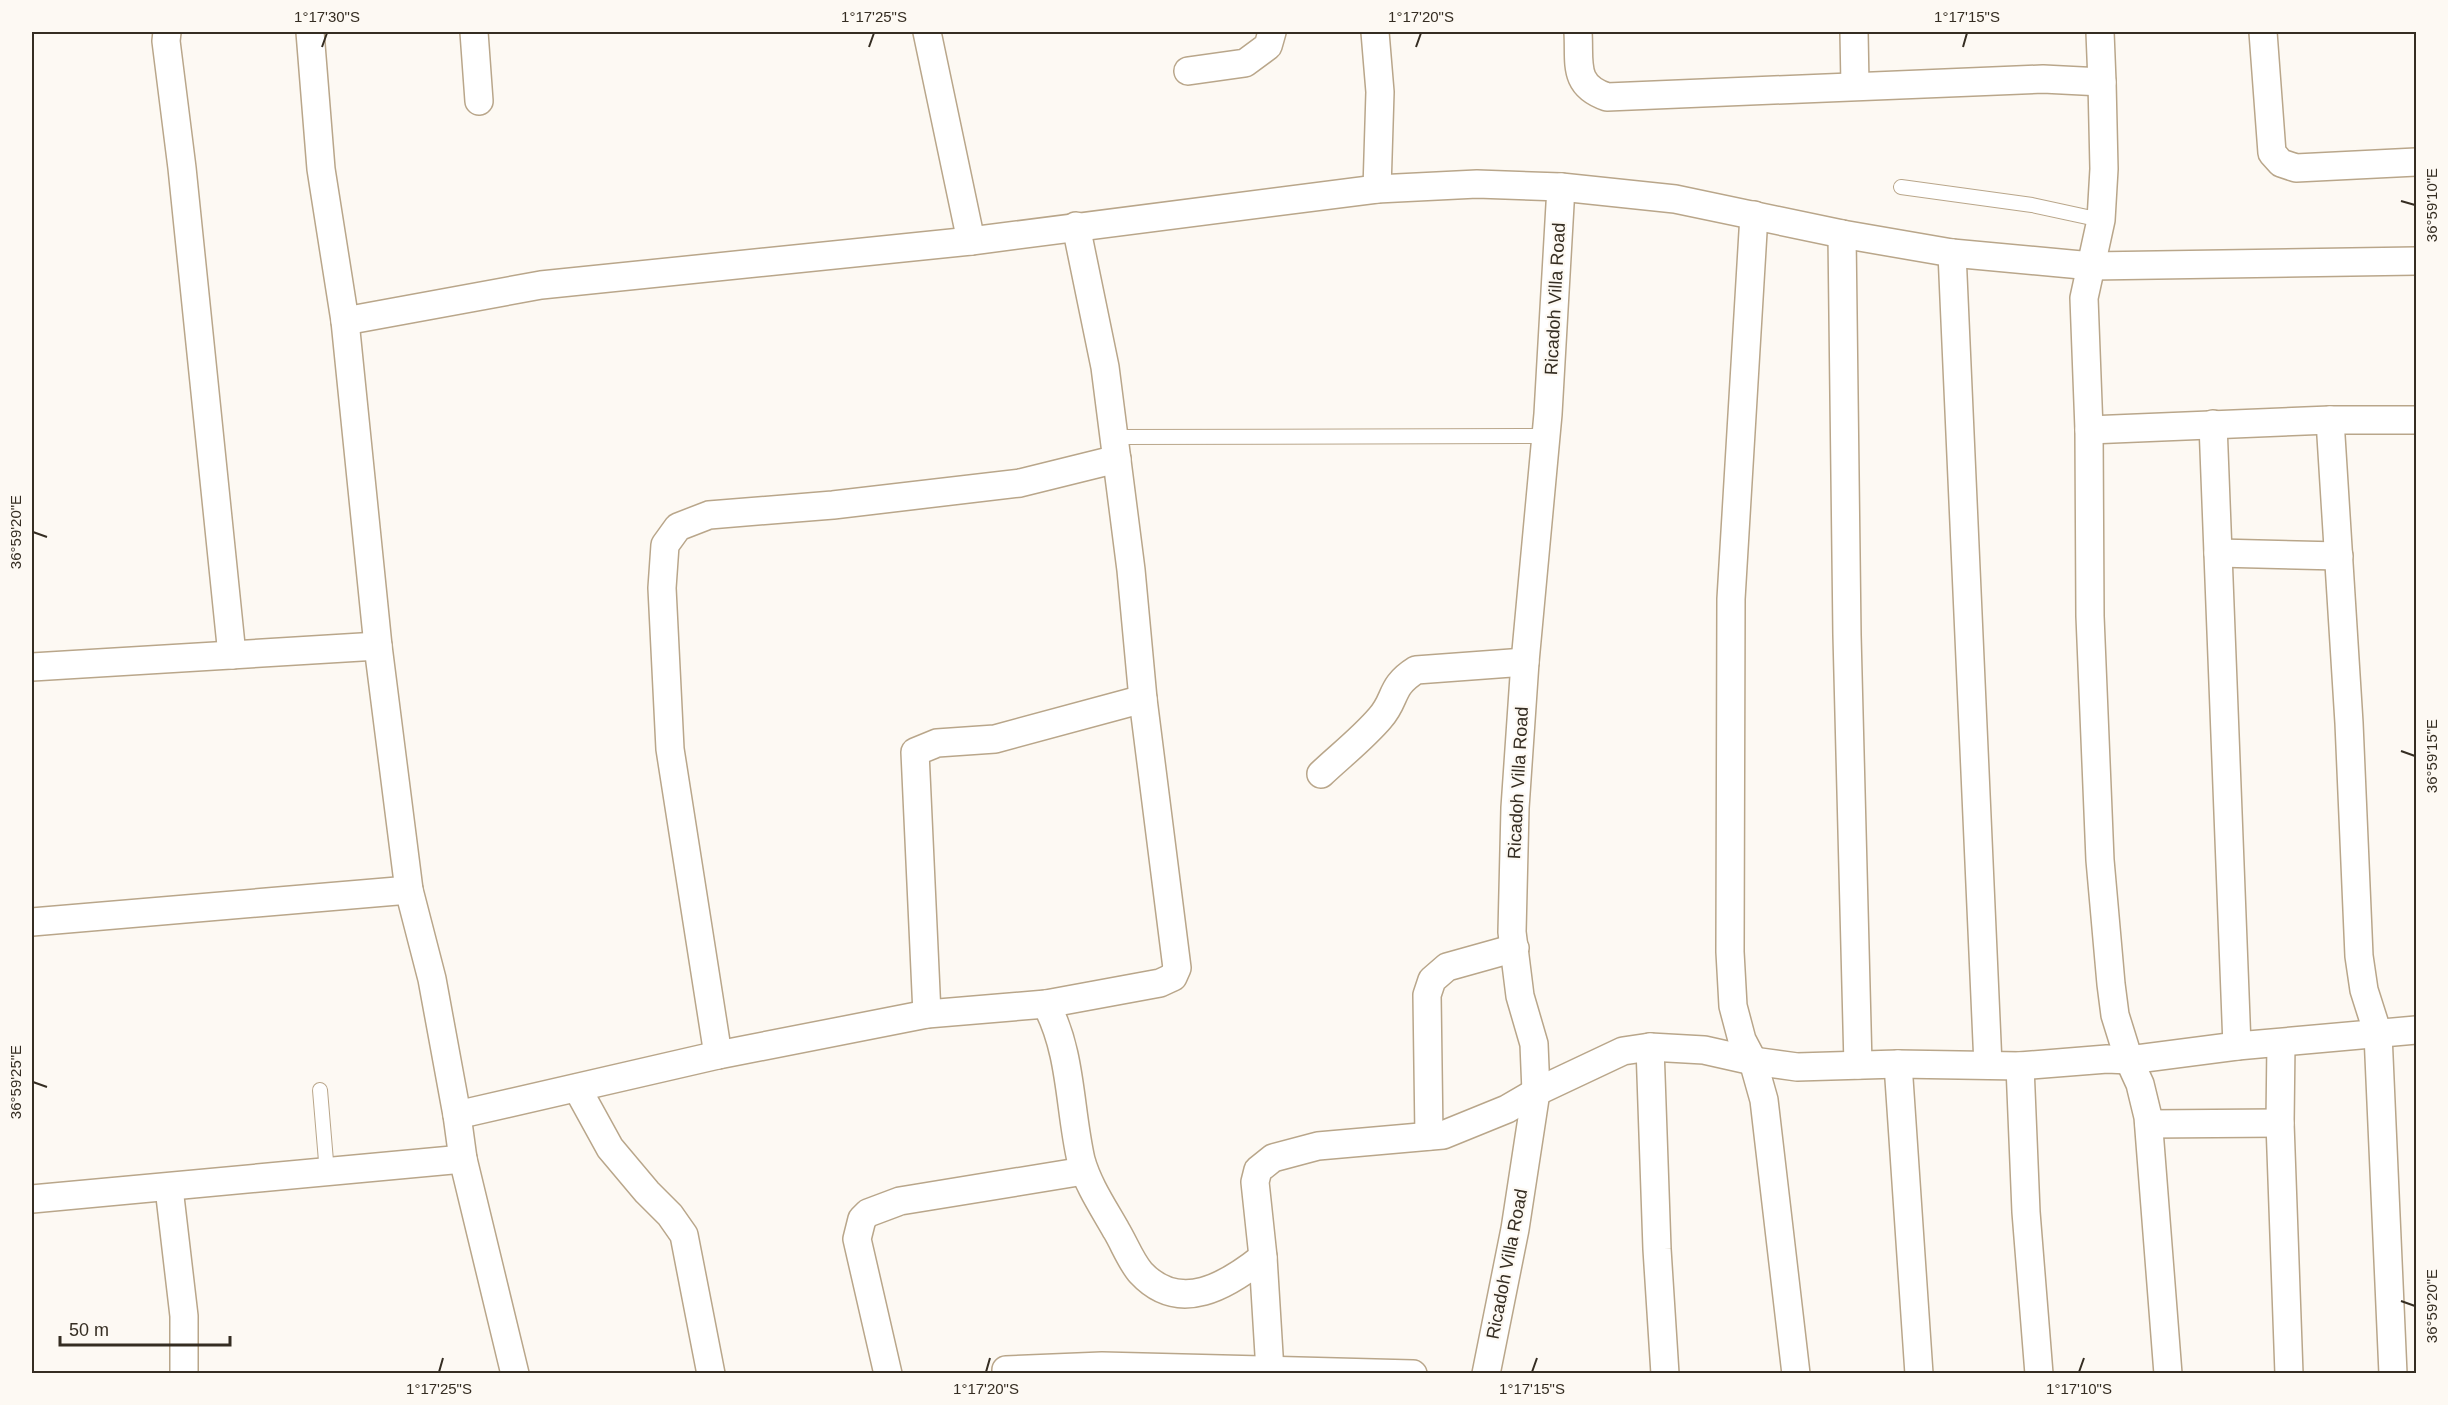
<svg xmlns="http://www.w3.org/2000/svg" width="2448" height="1405" font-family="Helvetica,sans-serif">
<rect width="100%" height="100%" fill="#fdf9f3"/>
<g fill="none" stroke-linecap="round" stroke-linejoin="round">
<!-- lane casing -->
<g stroke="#b9a68a" stroke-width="16">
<g id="lane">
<path d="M1901 187 2032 205 2101 220"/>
<path d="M1114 437 1546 436"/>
<path d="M320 1090 327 1173"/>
</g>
</g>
<!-- street casing -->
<g stroke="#b9a68a" stroke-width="30">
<g id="street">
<path d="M167 32 166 41 182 168 232 655"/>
<path d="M310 32 321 169 345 321 378 646 409 890 432 979 457 1115 463 1159 515 1374"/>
<path d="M474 32 479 101"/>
<path d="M927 32 971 241"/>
<path d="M1375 32 1380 92 1377 189"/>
<path d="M1578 32C1580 63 1572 85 1607 97L2043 79 2102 82 2100 32"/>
<path d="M1854 32 1855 85"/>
<path d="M2263 32 2272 153 2281 163 2296 168 2416 162"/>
<path d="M1188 71 1245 63 1268 46 1272 32"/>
<path d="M2102 82 2104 169 2101 220 2084 298 2089 430 2090 616 2100 860 2111 984 2115 1015 2129 1060 2140 1084 2148 1117 2168 1374"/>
<path d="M1754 215 1731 599 1730 952 1733 1006 1742 1040 1753 1061 1764 1100 1796 1374"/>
<path d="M1842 234 1847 635 1858 1065"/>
<path d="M1952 253 1988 1065"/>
<path d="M345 321 541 285 971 241 1377 189 1477 184 1561 187 1675 199 1842 234 1952 253 2092 266 2416 261"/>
<path d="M2330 420 2349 723 2359 956 2364 990 2378 1034 2393 1374"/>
<path d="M2213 424 2237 1046"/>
<path d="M2089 430 2330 420H2416"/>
<path d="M2218 553 2339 556"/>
<path d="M32 667 378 646"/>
<path d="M1321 774C1340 756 1363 738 1380 718 1397 699 1389 687 1416 670L1525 662"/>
<path d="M32 922 409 890"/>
<path d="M1046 1004C1072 1053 1069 1107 1081 1160 1088 1185 1103 1207 1116 1230 1124 1243 1131 1262 1141 1273 1180 1315 1228 1285 1263 1257"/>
<path d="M927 1014 915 752 937 743 995 739 1143 699"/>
<path d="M2281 1043 2280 1123 2289 1374"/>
<path d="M1650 1047 1657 1249 1665 1374"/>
<path d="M718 1055 670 749 662 588 665 545 678 527 709 515 833 505 1020 483 1117 459"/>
<path d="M1898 1064 1919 1374"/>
<path d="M2020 1066 2026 1212 2039 1374"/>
<path d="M577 1088 610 1148 647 1192 670 1215 684 1235 711 1374"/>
<path d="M457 1115 718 1055 927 1014 1046 1004 1160 983 1173 977 1177 968 1143 699 1131 570 1105 367 1076 226"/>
<path d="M2149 1124 2280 1123"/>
<path d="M1429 1136 1427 995 1432 980 1447 967 1515 948"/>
<path d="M169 1188 184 1316V1374"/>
<path d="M32 1199 463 1159"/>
<path d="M1006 1370 1102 1366 1413 1374"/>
<path d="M1270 1371 1263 1257 1255 1182 1258 1170 1273 1158 1318 1146 1443 1135 1507 1109 1536 1092 1623 1051 1650 1047 1704 1050 1753 1061 1797 1067 1898 1064 2020 1066 2107 1059 2129 1060 2237 1046 2416 1030"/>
<path d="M888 1374 857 1239 862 1219 868 1213 900 1201 1084 1171"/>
<path d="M1486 1374 1515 1229 1536 1092 1534 1044 1520 996 1512 932 1515 808 1525 662 1548 414 1561 187"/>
</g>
</g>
<!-- lane -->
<use href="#lane" stroke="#fff" stroke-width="14"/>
<!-- street -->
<use href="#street" stroke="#fff" stroke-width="27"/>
</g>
<!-- ticks -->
<path fill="none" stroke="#352d22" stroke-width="2" d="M322 47 327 33M869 47 874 33M1416 47 1421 33M1963 47 1967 33M2401 201 2415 205M33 532 47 537M2401 751 2415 756M33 1082 47 1087M2401 1301 2415 1306M439 1372 443 1358M986 1372 990 1358M1532 1372 1537 1358M2079 1372 2084 1358"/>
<g text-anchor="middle" stroke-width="4.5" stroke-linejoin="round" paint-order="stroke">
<!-- street labels -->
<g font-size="18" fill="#352d22" stroke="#fdf9f3">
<text transform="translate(1555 299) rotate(-87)" y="6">Ricadoh Villa Road</text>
<text transform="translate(1518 783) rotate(-87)" y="6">Ricadoh Villa Road</text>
<text transform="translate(1507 1264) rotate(-79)" y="6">Ricadoh Villa Road</text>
</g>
</g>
<!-- border -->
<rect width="2448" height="1405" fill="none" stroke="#fdf9f3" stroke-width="66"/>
<!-- scale -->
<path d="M60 1336v9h170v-9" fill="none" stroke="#352d22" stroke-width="3"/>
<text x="69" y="1336" font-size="18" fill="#352d22" stroke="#fdf9f3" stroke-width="4.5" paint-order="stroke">50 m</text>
<rect x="33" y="33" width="2382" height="1339" fill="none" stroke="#352d22" stroke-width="2"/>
<g font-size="15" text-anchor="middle" fill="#352d22">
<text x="327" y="22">1°17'30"S</text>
<text x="874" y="22">1°17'25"S</text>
<text x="1421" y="22">1°17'20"S</text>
<text x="1967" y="22">1°17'15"S</text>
<text transform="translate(2432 205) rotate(-90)" y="5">36°59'10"E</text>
<text transform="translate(16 532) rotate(-90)" y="5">36°59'20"E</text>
<text transform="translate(2432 756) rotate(-90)" y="5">36°59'15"E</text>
<text transform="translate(16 1082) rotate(-90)" y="5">36°59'25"E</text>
<text transform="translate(2432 1306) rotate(-90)" y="5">36°59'20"E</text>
<text x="439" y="1394">1°17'25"S</text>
<text x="986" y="1394">1°17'20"S</text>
<text x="1532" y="1394">1°17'15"S</text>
<text x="2079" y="1394">1°17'10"S</text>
</g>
</svg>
